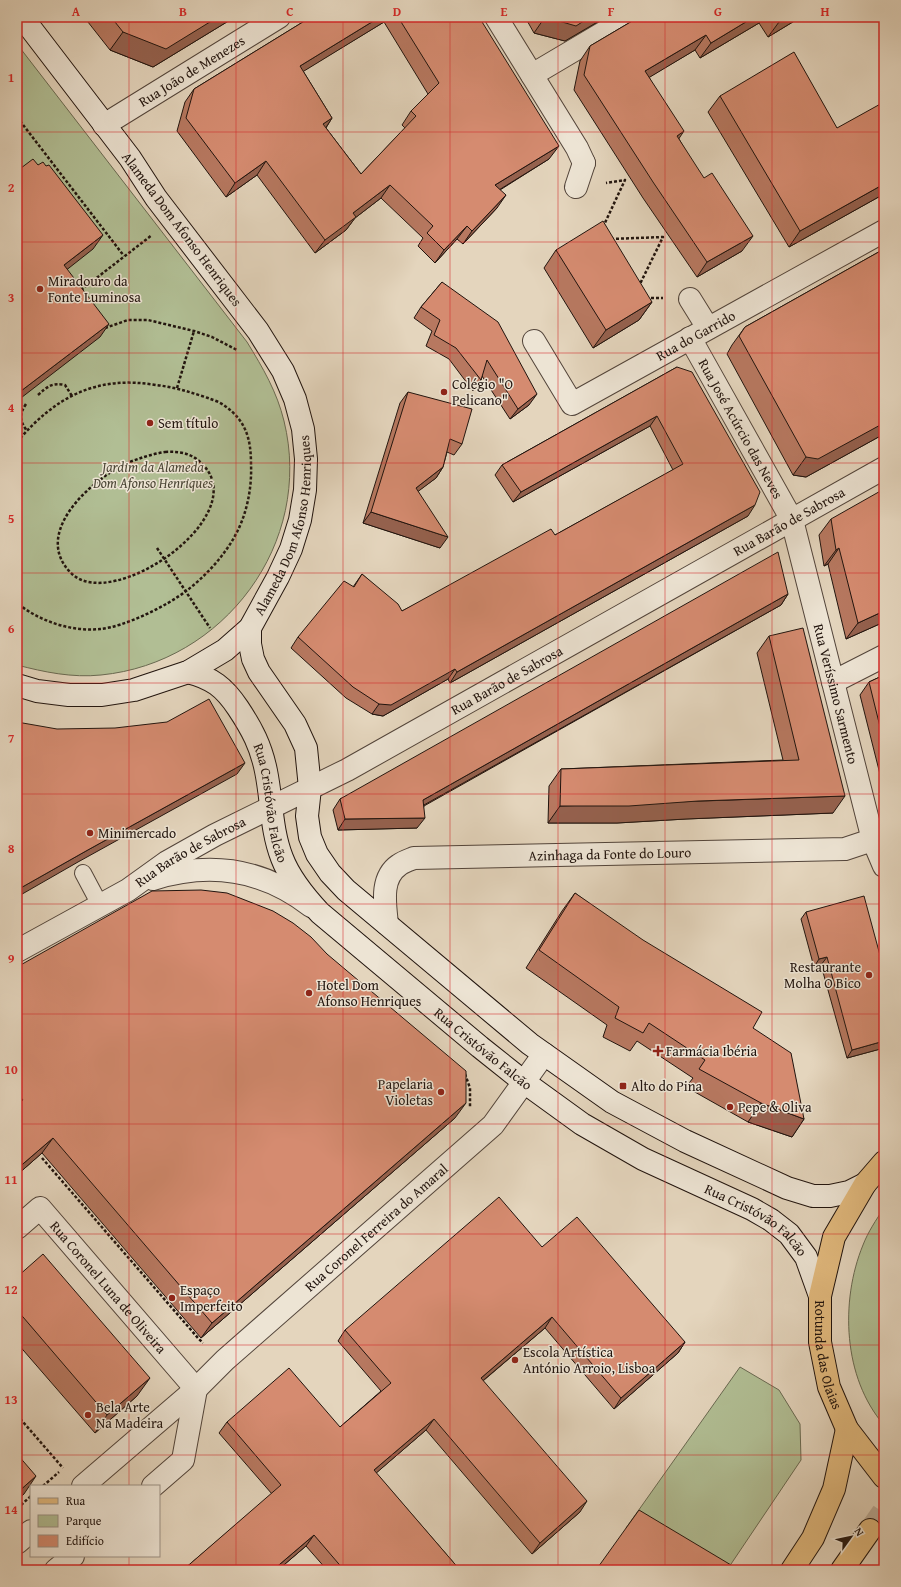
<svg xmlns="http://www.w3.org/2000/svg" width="901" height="1587" font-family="'Gentium Book Plus',serif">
<rect width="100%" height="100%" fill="#e4d5bd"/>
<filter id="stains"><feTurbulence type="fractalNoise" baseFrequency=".005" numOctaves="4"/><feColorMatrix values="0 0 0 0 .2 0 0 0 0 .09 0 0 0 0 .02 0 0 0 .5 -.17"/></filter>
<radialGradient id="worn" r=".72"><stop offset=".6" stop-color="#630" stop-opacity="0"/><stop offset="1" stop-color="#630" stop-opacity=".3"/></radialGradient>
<!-- green -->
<g fill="#b1be94" stroke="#696951">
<path d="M17 44 247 342C263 368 277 392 284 421 314 543 224 663 101 675 72 678 44 672 17 665Z"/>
<path d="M884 1208V1425C843 1378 840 1301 863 1245 868 1232 876 1220 884 1208Z"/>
<path d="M740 1367 779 1390 800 1424 801 1460 727 1570 626 1528Z"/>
</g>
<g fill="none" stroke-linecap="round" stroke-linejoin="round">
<!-- primary-tunnel -->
<path stroke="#bdae9a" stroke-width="22" stroke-dasharray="22 11" stroke-linecap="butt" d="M870 1530 884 1510"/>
<!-- service casing -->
<g stroke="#52443a" stroke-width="18">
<path id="service" d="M83 873 100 905"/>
</g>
<!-- pedestrian casing -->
<g stroke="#52443a" stroke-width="24">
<g id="pedestrian">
<path d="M576 187 584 163"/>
<path d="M690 299 708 328"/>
<path d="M833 682 884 656"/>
<path d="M153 1486 183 1460 196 1389"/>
<path d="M56 1570 73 1556"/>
</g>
</g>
<!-- minor casing -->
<g stroke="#52443a" stroke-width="24">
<g id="minor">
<path d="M496 17 577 148 584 163"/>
<path d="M532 75 630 17"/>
<path id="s1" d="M104 125 279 17"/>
<path id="s2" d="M690 338 792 520 873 840 884 866"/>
<path id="s3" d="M534 341 572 404 884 231"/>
<path d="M153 879C210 861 263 869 311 906"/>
<path id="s4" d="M387 924C385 904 380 878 399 865 403 862 409 860 414 858L845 849 884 836"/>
<path id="s5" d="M17 951 128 890 167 862 215 835 347 770 884 468"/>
<path id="s6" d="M17 1228 40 1208 196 1389"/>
<path id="s7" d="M83 1486 196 1389 225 1360 493 1125 544 1054"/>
<path d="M17 1543 31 1531"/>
</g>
</g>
<!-- secondary casing -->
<g stroke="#21140e" stroke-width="24">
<g id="secondary">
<path d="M250 628V644L253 659 259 672 295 724 306 748 310 788 307 816 310 837 317 854 330 873 346 890 530 1044 612 1102 685 1141 787 1188 813 1196H830L849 1192 865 1184"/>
<path id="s8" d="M188 672C212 678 224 687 238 708 252 729 261 746 266 771 272 800 271 830 282 858 290 879 305 897 320 913L480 1047 524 1082 582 1124 643 1159 752 1209 771 1220 789 1234 806 1257 820 1296"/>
<path id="s9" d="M17 685 37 691 69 695H102L134 690 188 672 225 650 250 628 278 577 291 549 300 520 305 490 306 459 303 429 295 399 283 371 258 331 156 198 130 158 22 17"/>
</g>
</g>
<!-- primary casing -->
<g stroke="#21140e" stroke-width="24">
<g id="primary">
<path id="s10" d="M884 1162 865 1184 834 1237 820 1296V1342L829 1387 847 1429 884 1477"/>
<path d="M792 1570 813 1538 834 1489 847 1429"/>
<path d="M842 1570 870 1530"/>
</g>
</g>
<!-- path -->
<g stroke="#21140e" stroke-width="2.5" stroke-dasharray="3 2" stroke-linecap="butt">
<path d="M17 117 124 256"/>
<path d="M603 227 625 180 606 183"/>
<path d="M611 239 663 237 639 286"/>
<path d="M81 290 152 235"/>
<path d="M646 298H663"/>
<path d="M105 328 128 320H148L194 331 212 337 237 350"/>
<path d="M177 388 194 331"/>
<path d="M38 395C47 387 52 382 65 385L72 396"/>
<path d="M26 404C19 415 19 419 27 431"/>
<path d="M17 442C55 397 96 375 156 385 174 387 190 392 208 398 213 400 220 402 225 406 246 421 251 439 251 464 252 488 247 513 236 534 225 555 205 577 186 591 167 606 124 627 100 629 71 632 39 621 17 603"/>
<path d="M165 452C182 451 194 454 205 467 249 519 113 612 72 574 30 534 91 480 127 463 140 458 152 454 165 452Z"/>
<path d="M157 548 210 628"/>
<path d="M465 1074 470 1088V1108"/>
<path d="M42 1158 198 1338 203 1343"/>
<path d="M17 1415 63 1468"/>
<path d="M43 1486 59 1472"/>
<path d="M21 1505 31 1496"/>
</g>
<!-- service -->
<use href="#service" stroke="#ede4d4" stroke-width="16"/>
<!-- pedestrian -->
<use href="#pedestrian" stroke="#ede4d4" stroke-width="22"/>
<!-- minor -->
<use href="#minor" stroke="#ede4d4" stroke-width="22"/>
<!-- secondary -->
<use href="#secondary" stroke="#ede4d4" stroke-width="22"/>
<!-- primary -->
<use href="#primary" stroke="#e2ba7e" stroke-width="22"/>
</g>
<!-- wall -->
<g fill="#b77860" stroke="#21140e" fill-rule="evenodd">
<path d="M84 17H235L153 67 110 50Z"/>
<path d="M311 17H479L549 159 500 190 497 208 463 244 457 239 435 263 418 246 423 238 381 198 355 218 346 230 315 253 257 175 226 197 177 131 185 102 194 89ZM384 22 428 94 411 111 402 125 405 128 361 174 326 128 332 118 303 71Z"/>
<path d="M525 17H606L565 41 534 33Z"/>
<path d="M639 17H801L768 37 759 23 700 58 695 50 649 77 679 139 742 251 697 277 643 198 574 90 580 61 590 46Z"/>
<path d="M720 96 837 128 884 194 789 247 708 112Z"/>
<path d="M884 249V434L806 477 793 475 727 354 732 345 745 327Z"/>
<path d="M556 250 652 302 639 320 593 348 544 268Z"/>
<path d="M442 282 529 405 510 419 482 376 481 380 473 391 449 359 426 346 432 331 414 318 421 307Z"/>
<path d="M677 367 748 516 450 683 448 679 383 716 372 714 346 698 291 648 298 637 353 587 362 574 402 611 555 535 673 470 650 426 513 502 495 475 502 465Z"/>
<path d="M408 392 462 444 454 455 447 452 443 467 436 478 418 491 440 548 363 523 400 403Z"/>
<path d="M831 519 884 622 846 639 828 564 824 566 819 535Z"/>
<path d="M788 594 781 605 424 806 417 828 338 830 333 810 340 799Z"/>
<path d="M769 636 833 813 686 819 617 823H548L549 786 561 769 783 760 757 653Z"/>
<path d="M884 675V790L860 695 869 682Z"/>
<path d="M575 893 753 1028 804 1119 792 1137 748 1122 686 1087 693 1078 637 1041 630 1051 603 1037 607 1025 526 968 562 911Z"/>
<path d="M806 912 884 970V1048L847 1058 821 965 814 967 801 919Z"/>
<path d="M17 967 455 1118 201 1338 42 1153 17 1175Z"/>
<path d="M542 1247 685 1342 678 1353 614 1409 545 1328 483 1381 580 1512 532 1554 426 1430 376 1473 460 1570H327L306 1546 278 1570H183L272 1494 219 1433 227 1422 340 1427 381 1391 338 1341 345 1330Z"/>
<path d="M17 1277 137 1396 95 1433 17 1343Z"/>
</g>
<!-- shaded-wall -->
<g fill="#95614e" stroke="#21140e">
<path d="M218 17H235L153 67 110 50 123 32Z"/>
<path d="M380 17H387L384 22 291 79 300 66Z"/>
<path d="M545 17H606L565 41 534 33Z"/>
<path d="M754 17H763L759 23 700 58 711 43Z"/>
<path d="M786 17H801L768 37 779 22Z"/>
<path d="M706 35 695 50 635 86 645 71Z"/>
<path d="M332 118 323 132V124Z"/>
<path d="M684 131 674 146 677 136Z"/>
<path d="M559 146 549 159 486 198 495 185Z"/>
<path d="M266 161 257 175 226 197 235 183Z"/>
<path d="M884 184V194L789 247 800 231Z"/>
<path d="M390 185 381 198 355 218 346 230 315 253 325 240 353 213Z"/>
<path d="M506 195 497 208 463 244 472 231Z"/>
<path d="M467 226 457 239 435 263 444 250Z"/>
<path d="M103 235 93 249 55 279 64 265Z"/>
<path d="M753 236 742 251 697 277 707 262Z"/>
<path d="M652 302 639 320 593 348 606 330Z"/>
<path d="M109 324 100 337 17 401V394Z"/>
<path d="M537 394 529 405 510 419 518 409Z"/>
<path d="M657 416 650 426 513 502 521 492Z"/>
<path d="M884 423V434L806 477 793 475 806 457Z"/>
<path d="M443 467 436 478 408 499 416 488Z"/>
<path d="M755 505 748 516 450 683 457 672Z"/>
<path d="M371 512 448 537 440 548 363 523Z"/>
<path d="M839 548 828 564 824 566 836 550Z"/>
<path d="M788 594 781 605 415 810 423 800Z"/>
<path d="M884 611V622L846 639 858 623Z"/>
<path d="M455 669 448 679 383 716 372 714 379 704Z"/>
<path d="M245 763 237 774 78 862 17 897V890L86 851Z"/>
<path d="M845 796 833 813 686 819 617 823H548L560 806Z"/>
<path d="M425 818 417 828 338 830 345 819Z"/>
<path d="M827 957 821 965 814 967 819 959Z"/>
<path d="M884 1041V1048L847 1058 852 1050Z"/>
<path d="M466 1103 455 1118 201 1338 212 1323Z"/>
<path d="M761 1103 804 1119 792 1137 748 1122Z"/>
<path d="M53 1138 42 1153 17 1175V1169Z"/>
<path d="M552 1317 545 1328 473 1389 481 1378Z"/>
<path d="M685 1342 678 1353 614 1409 621 1398Z"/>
<path d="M150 1378 137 1396 95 1433 107 1415Z"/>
<path d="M434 1419 426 1430 367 1481 374 1470Z"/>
<path d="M36 1476 24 1494 17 1500V1493Z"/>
<path d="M587 1501 580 1512 532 1554 540 1543Z"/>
<path d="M314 1535 306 1546 278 1570H273Z"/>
</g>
<!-- building -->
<g fill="#d58b70" stroke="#21140e">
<path d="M111 17H218L166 49 123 32Z"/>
<path d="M311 17H380L300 66 332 118 323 124 361 174 416 116 411 111 439 83 398 17H479L559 146 495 185 506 195 472 231 467 226 444 250 427 233 433 226 390 185 353 213 356 217 325 240 266 161 235 183 186 118 194 89Z"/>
<path d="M545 17H590L576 26Z"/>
<path d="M639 17H754L711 43 706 35 645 71 684 131 677 136 704 178 712 173 753 236 707 262 653 182 584 75 590 46Z"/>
<path d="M776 17H786L779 22Z"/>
<path d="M794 52 837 128 884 102V184L800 231 720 96Z"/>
<path d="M33 159 38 165 43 162 46 166 49 165 103 235 64 265 109 324 17 394V171Z"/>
<path d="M603 221 652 302 606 330 556 250Z"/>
<path d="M884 249V423L818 459 806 457 739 336 745 327Z"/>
<path d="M442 282 498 322 537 394 518 409 487 360 481 380 456 348 434 335 440 320 421 307Z"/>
<path d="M677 367 692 372 760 492 755 505 457 672 455 669 391 705 379 704 353 687 298 637 344 581 354 587 362 574 398 604 402 611 551 529 555 535 683 464 657 416 521 492 502 465Z"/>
<path d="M408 392 472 409 462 444 450 439 443 467 416 488 448 537 371 512Z"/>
<path d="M884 489V611L858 623 839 548 836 550 831 519Z"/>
<path d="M778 552 788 594 423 800 425 818 345 819 340 799Z"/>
<path d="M803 628 845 796 698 801 629 806H560L561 769 799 760 769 636Z"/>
<path d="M884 675V743L869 682Z"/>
<path d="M209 699 245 763 86 851 17 890V722L57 729 115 728 167 722Z"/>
<path d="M201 890 227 893 273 911 293 923 311 937 327 954 466 1071V1103L212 1323 53 1138 17 1169V1105L23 1100 17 1093V967L152 891Z"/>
<path d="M575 893 643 940 762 1012 753 1028 791 1053 804 1119 761 1103 699 1069 705 1060 649 1023 643 1033 615 1018 619 1007 539 950Z"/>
<path d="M864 896 884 970V1041L852 1050 827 957 819 959 806 912Z"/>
<path d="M499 1197 542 1247 577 1217 685 1342 621 1398 552 1317 481 1378 587 1501 540 1543 434 1419 374 1470 460 1570H344L314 1535 273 1570H183L281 1485 227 1422 289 1368 340 1427 391 1383 345 1330Z"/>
<path d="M43 1254 150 1378 107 1415 17 1310V1277Z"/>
<path d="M17 1454 36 1476 17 1493Z"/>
<path d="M639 1510 731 1565 728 1570H596Z"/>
</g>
<!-- grid -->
<path fill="none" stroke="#d62828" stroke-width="1" stroke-opacity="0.55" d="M129 17V1486M236 17V1570M343 17V1570M450 17V1570M558 17V1570M665 17V1570M772 17V1570M17 132H884M17 242H884M17 353H884M17 463H884M17 573H884M17 683H884M17 794H884M17 904H884M17 1014H884M17 1124H884M17 1234H884M17 1345H884M17 1455H884M129 1556V1570"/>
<!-- markers -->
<g fill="#8f2418" stroke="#ede4d4" stroke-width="1.5">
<circle cx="40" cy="289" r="4"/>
<circle cx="444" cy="392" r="4"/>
<circle cx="150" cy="423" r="4"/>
<circle cx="90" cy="833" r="4"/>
<circle cx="869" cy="975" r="4"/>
<circle cx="309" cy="993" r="4"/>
<path d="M656 1045h4v4h4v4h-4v4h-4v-4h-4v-4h4z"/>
<rect x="619" y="1082" width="8" height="8" rx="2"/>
<circle cx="441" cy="1092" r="4"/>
<circle cx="730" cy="1107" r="4"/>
<circle cx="172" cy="1298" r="4"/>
<circle cx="515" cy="1360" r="4"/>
<circle cx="88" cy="1415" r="4"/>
</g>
<g text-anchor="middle" stroke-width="3" stroke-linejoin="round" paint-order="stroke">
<!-- street labels -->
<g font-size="14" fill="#21140e" stroke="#ede4d4">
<text dy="5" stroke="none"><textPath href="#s1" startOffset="103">Rua João de Menezes</textPath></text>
<text transform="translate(182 229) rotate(53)" y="5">Alameda Dom Afonso Henriques</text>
<text dy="5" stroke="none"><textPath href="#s3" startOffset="215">Rua do Garrido</textPath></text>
<text dy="5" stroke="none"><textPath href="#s2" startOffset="104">Rua José Acúrcio das Neves</textPath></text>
<text dy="5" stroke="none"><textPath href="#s5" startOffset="884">Rua Barão de Sabrosa</textPath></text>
<text dy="5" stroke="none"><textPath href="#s9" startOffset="362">Alameda Dom Afonso Henriques</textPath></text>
<text dy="5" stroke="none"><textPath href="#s5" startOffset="560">Rua Barão de Sabrosa</textPath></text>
<text dy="5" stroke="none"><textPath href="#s2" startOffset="388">Rua Veríssimo Sarmento</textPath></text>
<text dy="5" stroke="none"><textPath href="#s8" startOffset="165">Rua Cristóvão Falcão</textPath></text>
<text dy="5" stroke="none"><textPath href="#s5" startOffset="200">Rua Barão de Sabrosa</textPath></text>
<text dy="5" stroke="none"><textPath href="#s4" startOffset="276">Azinhaga da Fonte do Louro</textPath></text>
<text dy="5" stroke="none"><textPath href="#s8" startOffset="501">Rua Cristóvão Falcão</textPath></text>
<text dy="5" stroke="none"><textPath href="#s8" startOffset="825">Rua Cristóvão Falcão</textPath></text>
<text dy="5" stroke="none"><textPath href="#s7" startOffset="391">Rua Coronel Ferreira do Amaral</textPath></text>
<text dy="5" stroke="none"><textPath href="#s6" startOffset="135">Rua Coronel Luna de Oliveira</textPath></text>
<text dy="5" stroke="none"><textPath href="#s10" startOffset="211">Rotunda das Olaias</textPath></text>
</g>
<!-- poi labels -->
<g font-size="14" fill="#21140e" stroke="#ede4d4" text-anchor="start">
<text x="48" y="286">Miradouro da<tspan x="48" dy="16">Fonte Luminosa</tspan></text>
<text x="452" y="389">Colégio "O<tspan x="452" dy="16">Pelicano"</tspan></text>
<text x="158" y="428">Sem título</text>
<text x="98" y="838">Minimercado</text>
<text x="861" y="972" text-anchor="end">Restaurante<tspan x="861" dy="16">Molha O Bico</tspan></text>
<text x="317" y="990">Hotel Dom<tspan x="317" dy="16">Afonso Henriques</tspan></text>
<text x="666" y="1056">Farmácia Ibéria</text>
<text x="433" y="1089" text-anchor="end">Papelaria<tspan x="433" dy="16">Violetas</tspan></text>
<text x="631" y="1091">Alto do Pina</text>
<text x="738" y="1112">Pepe &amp; Oliva</text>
<text x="180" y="1295">Espaço<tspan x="180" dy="16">Imperfeito</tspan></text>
<text x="523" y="1357">Escola Artística<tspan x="523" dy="16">António Arroio, Lisboa</tspan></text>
<text x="96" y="1412">Bela Arte<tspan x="96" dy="16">Na Madeira</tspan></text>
</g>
<!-- park labels -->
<g font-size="14" font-style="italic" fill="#4c4736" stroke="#ede4d4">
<text x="153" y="472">Jardim da Alameda<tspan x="153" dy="16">Dom Afonso Henriques</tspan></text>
</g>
</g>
<!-- margin -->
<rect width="901" height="1587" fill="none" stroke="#e4d5bd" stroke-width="44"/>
<!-- legend -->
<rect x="30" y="1485" width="130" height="72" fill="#ede4d4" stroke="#9b9185"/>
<rect x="38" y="1498" width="20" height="6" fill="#e2ba7e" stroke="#9b9185"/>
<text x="66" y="1505" font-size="12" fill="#21140e">Rua</text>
<rect x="38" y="1515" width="20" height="12" fill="#b1be94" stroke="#9b9185"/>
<text x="66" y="1525" font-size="12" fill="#21140e">Parque</text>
<rect x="38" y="1535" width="20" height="12" fill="#d58b70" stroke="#9b9185"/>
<text x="66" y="1545" font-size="12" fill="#21140e">Edifício</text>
<!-- north arrow -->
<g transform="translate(851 1537) rotate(57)" stroke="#ede4d4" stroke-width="3" paint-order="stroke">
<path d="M0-3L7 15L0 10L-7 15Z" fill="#21140e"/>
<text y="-6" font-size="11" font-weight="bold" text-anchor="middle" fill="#21140e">N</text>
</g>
<rect x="22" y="22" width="857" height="1543" fill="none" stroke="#d62828" stroke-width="1.5"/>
<g font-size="13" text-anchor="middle" font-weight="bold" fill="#d62828">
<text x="76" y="16">A</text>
<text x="183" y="16">B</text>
<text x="290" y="16">C</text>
<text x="397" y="16">D</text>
<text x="504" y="16">E</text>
<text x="611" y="16">F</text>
<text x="718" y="16">G</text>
<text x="825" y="16">H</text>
<text x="11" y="82">1</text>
<text x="11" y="192">2</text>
<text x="11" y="302">3</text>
<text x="11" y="412">4</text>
<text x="11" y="523">5</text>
<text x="11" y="633">6</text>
<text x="11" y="743">7</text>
<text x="11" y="853">8</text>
<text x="11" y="963">9</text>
<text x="11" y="1074">10</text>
<text x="11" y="1184">11</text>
<text x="11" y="1294">12</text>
<text x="11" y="1404">13</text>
<text x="11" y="1514">14</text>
</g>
<rect width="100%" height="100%" filter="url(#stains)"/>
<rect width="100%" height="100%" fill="url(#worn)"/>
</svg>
